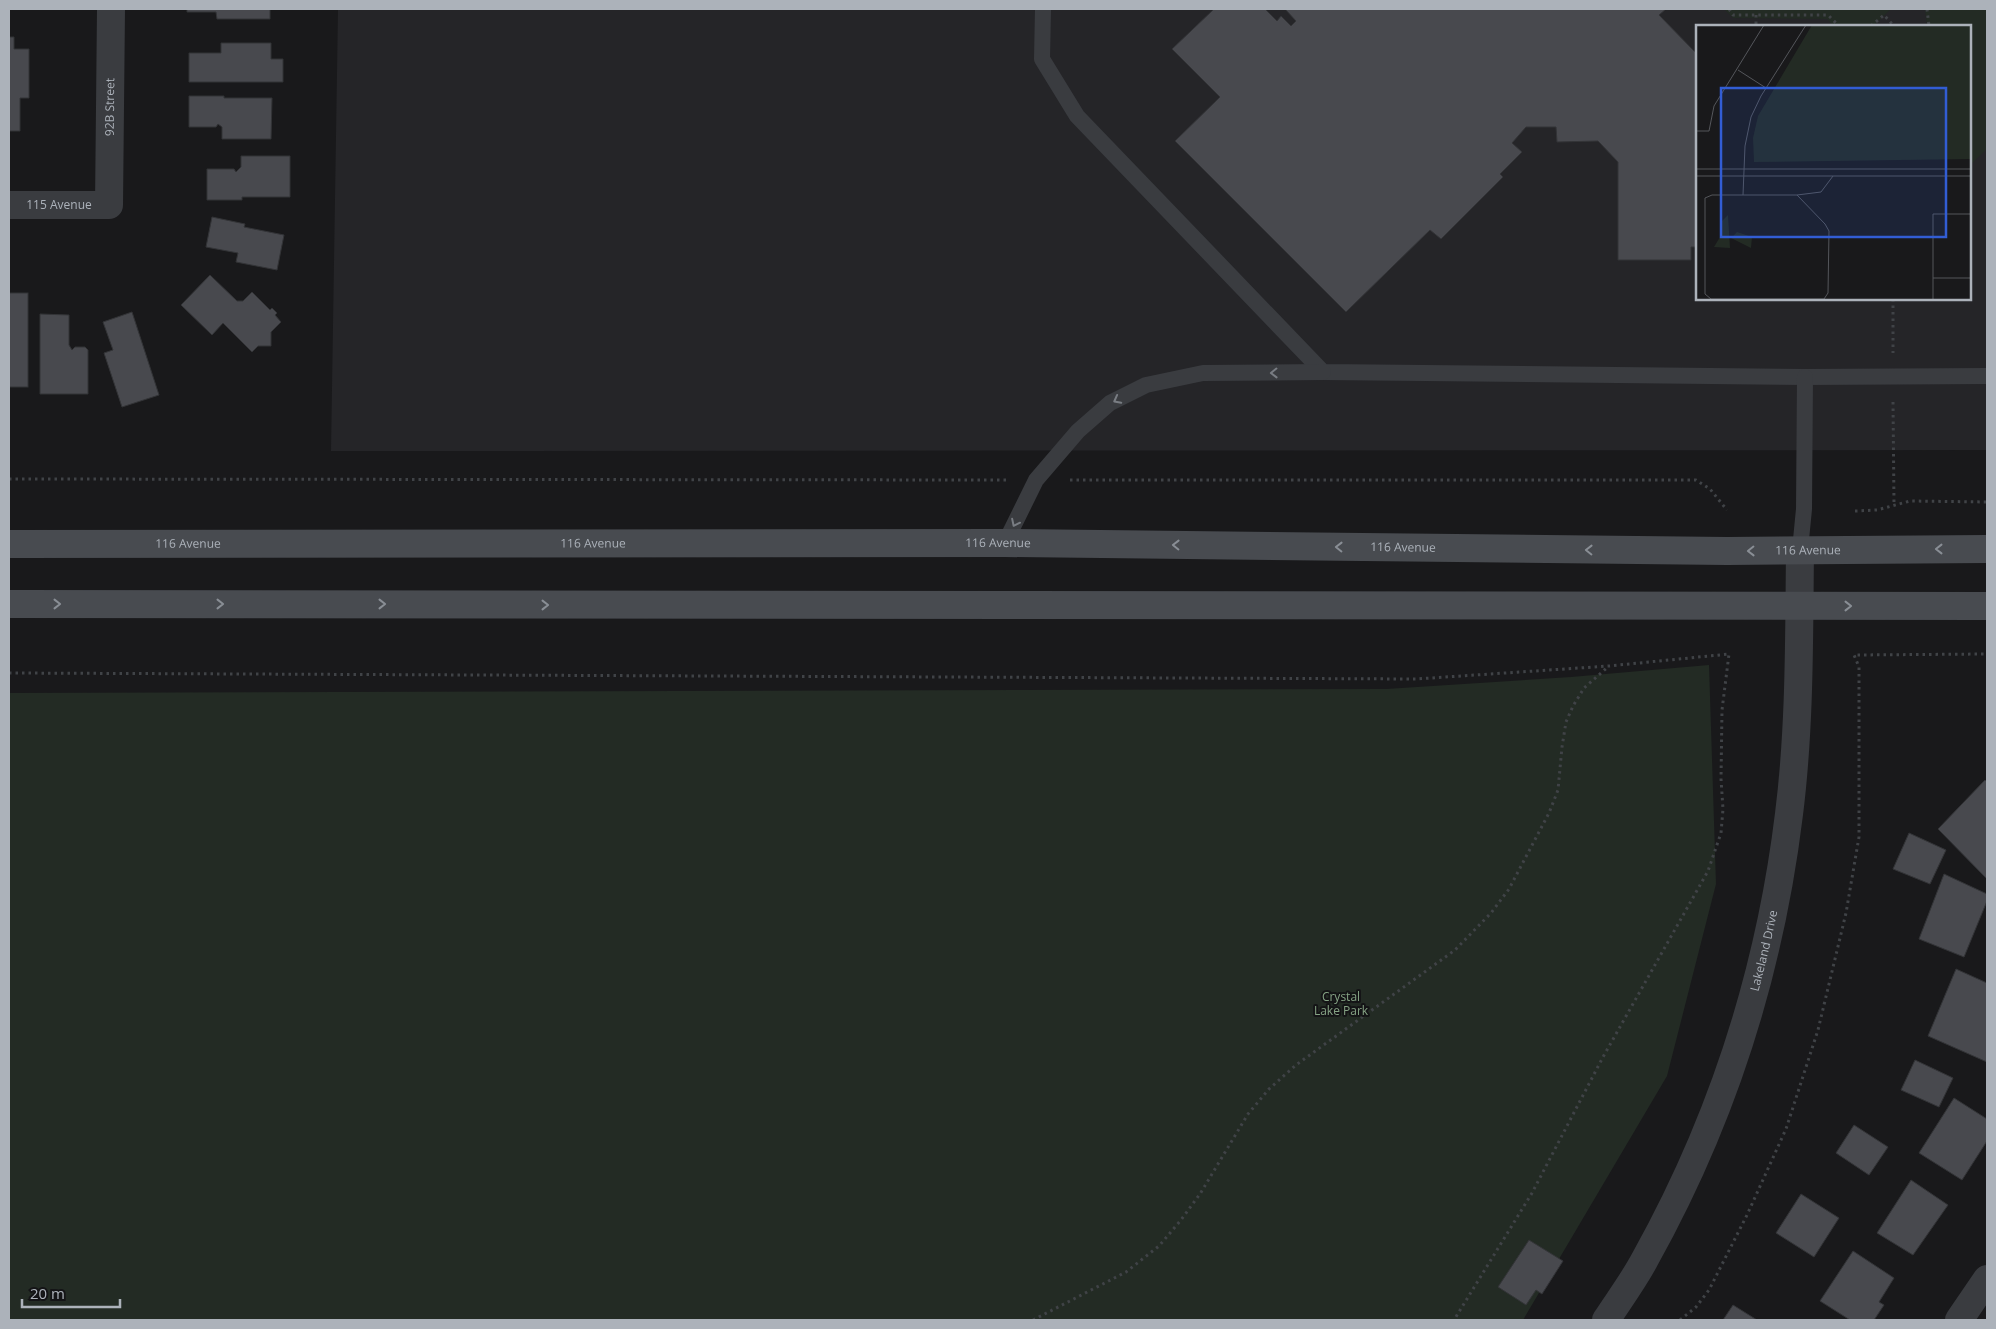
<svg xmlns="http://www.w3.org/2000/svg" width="1996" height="1329" font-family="'Open Sans',sans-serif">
<rect width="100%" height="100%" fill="#19191b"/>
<!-- built -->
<path fill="#252528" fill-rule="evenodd" d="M338 9H1987V450L331 451ZM1697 26H1970V299H1697Z"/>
<!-- green -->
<g fill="#232b24">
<path d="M1724 9H1891L1873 26H1834L1827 19 1733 18Z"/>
<path d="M1925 9H1987V149L1970 165V26H1927Z"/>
<path d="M1709 665 1716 884 1667 1076 1523 1320H9V693L1386 689 1571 677Z"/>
</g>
<!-- building -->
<g fill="#48494e" stroke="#333437">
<path d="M187 9H270V19H217L216 12H187Z"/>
<path d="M1214 9H1265L1277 21 1281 16 1291 26 1296 21 1285 9H1666L1659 15 1697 54V247H1691V260H1618V162L1598 141 1557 142 1556 127H1526L1512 143 1522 152 1500 174 1503 177 1441 239 1430 230 1346 312 1175 141 1220 97 1172 49Z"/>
<path d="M9 37H14V49H29V98H20V131H9Z"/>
<path d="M221 43H271V59H283V82H189V53H221Z"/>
<path d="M189 96H224V98H272L271 139H222V127L218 124 216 127H189Z"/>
<path d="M241 156H290V197H242V200H207V169H234L236 172 241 167Z"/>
<path d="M212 217 245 224 244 227 284 235 277 270 236 262 238 253 206 247Z"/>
<path d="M210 275 237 301H243L252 292 270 310 272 308 277 313 275 315 281 322 271 332V346H258L252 352 223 323 212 335 181 305Z"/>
<rect x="9" y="293" width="19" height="94"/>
<path d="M132 312 159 395 122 407 104 353 113 350 103 322Z"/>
<path d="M40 314 69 315V345L72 350 75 347H85L88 350V394H40Z"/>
<path d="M1985 780 1987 782V879L1938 829Z"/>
<path d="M1909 833 1946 850 1930 884 1893 869Z"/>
<path d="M1944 874 1987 894V901L1964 957 1919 939Z"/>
<path d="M1956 969 1987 983V1062L1928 1036Z"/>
<path d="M1915 1060 1953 1078 1939 1107 1901 1090Z"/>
<path d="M1954 1098 1987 1119V1141L1962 1180 1919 1153Z"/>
<path d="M1854 1125 1888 1147 1869 1175 1836 1153Z"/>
<path d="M1911 1180 1948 1205 1913 1255 1877 1233Z"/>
<path d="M1801 1194 1839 1218 1814 1257 1776 1233Z"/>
<path d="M1529 1240 1563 1261 1542 1294 1536 1290 1526 1305 1498 1287Z"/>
<path d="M1853 1251 1894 1278 1879 1302 1884 1305 1874 1320H1850L1820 1301Z"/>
<path d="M1733 1305 1757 1320H1723Z"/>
</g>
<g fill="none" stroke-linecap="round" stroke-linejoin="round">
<!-- path -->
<g stroke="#404347" stroke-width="3" stroke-dasharray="2.5 4" stroke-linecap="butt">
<path d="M1729 9 1733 15H1828L1839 26"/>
<path d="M1927 9 1929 26"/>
<path d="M1756 15V26"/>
<path d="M1871 26 1884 15 1894 26"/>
<path d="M1893 299V353"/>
<path d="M1893 402 1894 504"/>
<path d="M9 479 1009 480"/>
<path d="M1070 480H1696L1710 489 1727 510"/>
<path d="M1855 511 1877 510 1910 501 1987 502"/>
<path d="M9 673 1416 679 1609 666 1729 654 1722 710 1721 779 1723 809 1721 833 1708 871 1603 1057 1532 1193 1454 1320"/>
<path d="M1033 1320 1126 1272 1159 1246 1181 1220 1200 1194 1248 1114 1269 1089 1296 1065 1455 950 1491 913 1509 889 1549 813 1558 790 1562 747 1566 722 1573 706 1584 688 1609 666"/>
<path d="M1680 1320 1696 1307 1709 1290 1747 1215 1786 1129 1818 1030 1846 913 1859 837V667L1854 655 1987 654"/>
</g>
<!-- service -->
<g stroke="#3a3c40" stroke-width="16">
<path d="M1043 9 1042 59 1077 116 1323 372 1805 377 1987 376"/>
<path d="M1005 543 1036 480 1078 431 1110 403 1146 385 1203 373 1323 372"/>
<path d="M1800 550 1804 509 1805 377"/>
</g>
<!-- minor -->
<g stroke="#3a3c40" stroke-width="28">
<path id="s1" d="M9 205H109L111 9"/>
<path d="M1959 1320 1987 1279"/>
</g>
<!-- tertiary -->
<path stroke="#3a3c40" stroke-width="28" id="s2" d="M1606 1320C1619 1300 1634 1280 1645 1259 1722 1121 1770 970 1789 814 1800 727 1799 637 1800 550"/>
<!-- secondary -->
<g stroke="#484b50" stroke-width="28">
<path id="s3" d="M9 544 1005 543 1727 551 1987 549"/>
<path d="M9 604 1987 606"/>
</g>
</g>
<!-- one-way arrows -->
<defs><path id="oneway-chevron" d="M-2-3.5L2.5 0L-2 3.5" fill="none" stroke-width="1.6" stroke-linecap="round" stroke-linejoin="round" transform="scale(1.25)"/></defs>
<g stroke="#797d83">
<use href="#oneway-chevron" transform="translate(1274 373) rotate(179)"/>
<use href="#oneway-chevron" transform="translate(1117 400) rotate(152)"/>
<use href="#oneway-chevron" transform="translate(1015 523) rotate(116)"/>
</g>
<g stroke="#898e95">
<use href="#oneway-chevron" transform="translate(1176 545) rotate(-179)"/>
<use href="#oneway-chevron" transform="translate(1339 547) rotate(-179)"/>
<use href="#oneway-chevron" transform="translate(1939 549) rotate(180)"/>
<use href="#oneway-chevron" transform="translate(1589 550) rotate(-179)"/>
<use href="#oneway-chevron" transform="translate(1751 551) rotate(179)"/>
<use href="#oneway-chevron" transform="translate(57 604)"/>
<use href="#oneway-chevron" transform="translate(220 604)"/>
<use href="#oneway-chevron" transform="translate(382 604)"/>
<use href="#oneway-chevron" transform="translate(545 605)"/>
<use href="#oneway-chevron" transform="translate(1848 606)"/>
</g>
<g text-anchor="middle" stroke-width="4" stroke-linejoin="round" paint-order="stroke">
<!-- street labels -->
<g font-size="12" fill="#acb2ba" stroke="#141416">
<text dy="4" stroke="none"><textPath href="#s1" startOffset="198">92B Street</textPath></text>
<text dy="4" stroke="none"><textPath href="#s1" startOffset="50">115 Avenue</textPath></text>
<text dy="4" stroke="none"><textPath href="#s3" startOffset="179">116 Avenue</textPath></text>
<text dy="4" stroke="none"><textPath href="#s3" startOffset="584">116 Avenue</textPath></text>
<text dy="4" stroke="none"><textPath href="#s3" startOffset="989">116 Avenue</textPath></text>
<text dy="4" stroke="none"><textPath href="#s3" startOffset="1394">116 Avenue</textPath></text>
<text dy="4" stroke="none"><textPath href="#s3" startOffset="1799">116 Avenue</textPath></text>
<text dy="4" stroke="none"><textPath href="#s2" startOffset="404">Lakeland Drive</textPath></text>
</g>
<!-- park labels -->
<g font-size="12" fill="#86a385" stroke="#141416">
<text x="1341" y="1001">Crystal<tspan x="1341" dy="14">Lake Park</tspan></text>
</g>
</g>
<!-- overview -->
<g transform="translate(1696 25)">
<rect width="275" height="275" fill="#19191b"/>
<path d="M116 0H275V134L58 137 57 113 62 91ZM32 190 34 223 18 222 24 212V198ZM41 207 56 212 55 223 35 213Z" fill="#232b24"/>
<path fill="none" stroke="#54565b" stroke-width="1" d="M42 45 70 63M0 106H13L18 81 68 0M0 144H275M0 151H275M47 170H101L129 199 133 206 132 268 128 274H15L9 269V173L16 170H47L49 121 55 92 65 71 110 0M101 170 125 167 137 151M237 253H275M237 275V189H275"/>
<path fill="#325dd4" fill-opacity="0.15" stroke="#325dd4" stroke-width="2.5" d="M25 63H250V212H25Z"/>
<rect width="275" height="275" fill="none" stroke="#acb2ba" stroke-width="2.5"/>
</g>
<!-- border -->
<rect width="1996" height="1329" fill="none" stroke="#acb2ba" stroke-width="20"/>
<!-- scale -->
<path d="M22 1299v8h98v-8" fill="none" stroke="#acb2ba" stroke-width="2.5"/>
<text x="30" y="1299" font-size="15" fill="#acb2ba" stroke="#141416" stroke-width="4" paint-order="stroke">20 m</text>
</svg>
